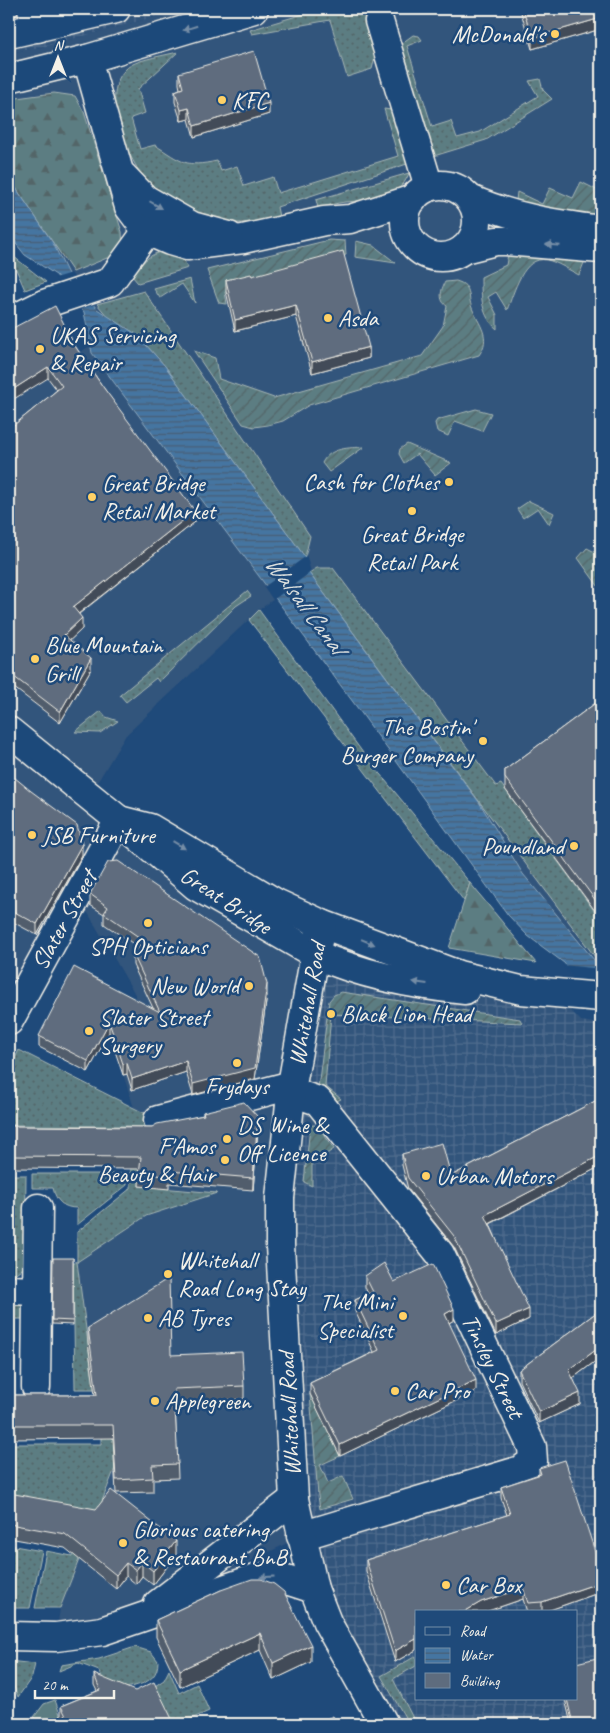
<svg xmlns="http://www.w3.org/2000/svg" width="610" height="1733" font-family="Caveat,sans-serif">
<defs>
<pattern id="industrial-grid" width="8" height="8" patternUnits="userSpaceOnUse" patternTransform="scale(1.25)"><rect width="8" height="8" fill="#32547b"/><path d="M0 4h8M4 0v8" fill="none" stroke="#506d8e"/></pattern>
<pattern id="grass-dots" width="8" height="8" patternUnits="userSpaceOnUse" patternTransform="scale(1.25)"><rect width="8" height="8" fill="#5c7d82"/><path d="M2 2h.1M6 6h.1" fill="none" stroke="#536567" stroke-width="1.8" stroke-linecap="round"/></pattern>
<pattern id="forest-firs" width="22" height="20" patternUnits="userSpaceOnUse" patternTransform="scale(1.25)"><rect width="22" height="20" fill="#5c7d82"/><path d="M5 1l3.5 6h-7zM16 11l3.5 6h-7z" fill="#536567"/></pattern>
<pattern id="garden-furrows" width="10" height="10" patternUnits="userSpaceOnUse" patternTransform="scale(1.25)"><rect width="10" height="10" fill="#5c7d82"/><path d="M-1 1l2-2M0 10L10 0M9 11l2-2" fill="none" stroke="#536567"/></pattern>
<pattern id="water-rules" width="6" height="5" patternUnits="userSpaceOnUse" patternTransform="scale(1.25)"><rect width="6" height="5" fill="#4575a1"/><path d="M0 2.5h6" fill="none" stroke="#475e74"/></pattern>
</defs>
<rect width="100%" height="100%" fill="#1f4a7a"/>
<filter id="ink" filterUnits="userSpaceOnUse"><feTurbulence type="fractalNoise" baseFrequency=".02" numOctaves="2"/><feDisplacementMap in="SourceGraphic" scale="10" xChannelSelector="R" yChannelSelector="G"/><feConvolveMatrix kernelMatrix="1 2 1 2 8 2 1 2 1" color-interpolation-filters="sRGB"/></filter>
<g filter="url(#ink)">
<!-- built -->
<path fill="#32547b" d="M184 9H601V969L576 967 293 585 259 610 126 735 89 796 318 941 301 1536 144 1615 56 1637 60 1608 115 1468 92 1373 77 1262 146 1216 215 1194 139 1186 144 1113 134 1108 111 1037 150 1024 128 1009 136 996 88 913 73 905 9 996V394L107 336 9 208V53L47 46Z"/>
<!-- industrial -->
<g fill="url(#industrial-grid)" fill-rule="evenodd">
<path d="M9 9H184L47 46 9 53Z"/>
<path d="M318 941 416 973 554 994 581 1021 601 1024V1724H384L314 1589 280 1245ZM416 1612H576V1699H416Z"/>
</g>
<!-- grass -->
<g fill="url(#grass-dots)" stroke="#a8b7b5">
<path d="M320 9H400L387 12 372 69 347 77 330 20 252 34 250 30Z"/>
<path d="M413 35 419 36 422 40 407 46 432 127 451 121 457 138 480 132 538 96 529 81 540 79 543 90 552 99 486 140 434 156 400 51 402 43Z"/>
<path d="M178 52 138 89 145 113 131 118 140 149 155 145C182 162 185 168 217 161L221 171 237 166 244 186 273 177 278 193 398 156 384 109 391 110 396 119 410 163 277 207 279 217C255 222 228 227 204 219 183 213 161 198 147 182 127 158 95 88 131 65 141 59 166 55 178 52Z"/>
<path d="M409 173C399 201 370 200 345 202 336 203 327 206 318 208L316 200Z"/>
<path d="M164 251 183 259 188 268 138 283 132 276C141 264 148 254 164 251Z"/>
<path d="M9 253 46 282 25 290Z"/>
<path d="M190 279 195 303 182 284 160 298 154 289Z"/>
<path d="M144 291 310 536 305 557 165 366 136 334 108 317 97 304Z"/>
<path d="M529 501 554 513 549 524 538 508 523 518 517 509Z"/>
<path d="M317 568H333L496 786 501 784 601 920V965L309 573Z"/>
<path d="M247 591 251 596 236 606 159 682 156 678 126 702 120 695Z"/>
<path d="M259 610 366 757 470 883 464 901 249 620Z"/>
<path d="M101 711 106 717 118 721 100 733 75 732Z"/>
<path d="M19 1050 144 1113 149 1112 139 1186 217 1193 146 1216 77 1262 92 1373 98 1389H75L73 1262H77V1232L131 1188V1126L9 1125V1070Z"/>
<path d="M32 1174H127V1185L77 1225V1208C63 1208 56 1201 53 1188H32Z"/>
<path d="M12 1175H26L25 1266 12 1276Z"/>
<path d="M9 1305H25L32 1319H10L9 1389Z"/>
<path d="M101 1409 113 1431 115 1468 60 1608H35L46 1551 72 1556 81 1512 9 1498V1444H101Z"/>
<path d="M9 1545 42 1551 30 1608H9Z"/>
<path d="M135 1647 151 1652 158 1661C158 1688 129 1685 110 1692L99 1671 78 1663 59 1671 61 1665 99 1659Z"/>
<path d="M416 1656V1666L393 1679 416 1724H409L381 1676Z"/>
<path d="M9 1661 35 1664 32 1677 18 1697 11 1679H9Z"/>
<path d="M169 1670 179 1693 197 1684 209 1711 191 1719 193 1724H169L152 1688 164 1680Z"/>
</g>
<!-- forest -->
<g fill="url(#forest-firs)" stroke="#a8b7b5">
<path d="M54 93 75 96 84 112 122 232 123 251 114 262 107 258 73 272 9 178V99Z"/>
<path d="M470 883 536 963 449 948Z"/>
</g>
<!-- park -->
<path fill="#5c7d82" stroke="#a8b7b5" d="M55 1700 62 1720 71 1724H37L34 1717 44 1704Z"/>
<!-- garden -->
<g fill="url(#garden-furrows)" stroke="#a8b7b5">
<path d="M581 182 601 192V218L515 210 517 192 542 204 550 188 573 198Z"/>
<path d="M329 240 345 241 346 255 280 271 251 285 225 292 227 304 219 303 207 270Z"/>
<path d="M356 241 373 245 396 263 355 257Z"/>
<path d="M509 249 601 255V265L586 258 579 275C569 270 557 262 547 260 523 255 514 293 507 310L496 292 488 297 497 315V329C481 316 481 297 481 277L506 265Z"/>
<path d="M456 281C473 286 467 295 472 308 479 325 492 337 479 355L309 405 283 421 268 425 254 427 243 424 194 351 215 358 219 379 274 398 422 356 443 326 447 306C438 300 441 290 445 282Z"/>
<path d="M476 409 491 413 482 431 455 421 448 436 437 431 435 423 437 420Z"/>
<path d="M407 444 451 463 435 475 417 454 404 463 399 454 400 449Z"/>
<path d="M364 447 329 472 322 463C330 447 349 448 364 447Z"/>
<path d="M587 548 601 555V590L578 558Z"/>
<path d="M341 992 520 1019 522 1023 331 1014 325 1086 341 1099 330 1104 318 1088 329 1001 334 995Z"/>
<path d="M313 1125 318 1126 334 1149 312 1164V1186L304 1182 310 1127Z"/>
<path d="M310 1394 340 1456 320 1465 328 1483 343 1476 353 1499 320 1509 318 1496Z"/>
</g>
<!-- water -->
<path fill="url(#water-rules)" stroke="#8ba7bd" d="M9 178 53 243 68 274 97 309 136 334 165 366 305 557 309 573 479 802 523 874 595 961 601 975V1010L564 963 528 936 508 915 359 710 92 353 84 312 56 275 25 255 9 235Z"/>
<!-- pier -->
<g fill="#1f4a7a">
<path d="M71 273 97 304 78 310 55 278Z"/>
<path d="M306 554 311 572 273 600 264 587 305 557Z"/>
<path d="M563 965 601 969V1013L599 1012Z"/>
</g>
<g fill="none" stroke-linecap="round" stroke-linejoin="round">
<!-- minor casing -->
<g stroke="#f4f1e8" stroke-width="31">
<g id="minor">
<path d="M32 9 38 28"/>
<path d="M379 21 429 187"/>
<path d="M87 59 129 207 147 231 170 241 187 246 243 239 324 221 350 219 413 199"/>
<path d="M123 176 145 199 192 226 229 236"/>
<circle cx="441" cy="221" r="36"/>
<path d="M470 199C513 218 556 224 601 230"/>
<path d="M464 249 496 241H506L601 249"/>
<path d="M9 321 44 304 110 282 147 231"/>
<path d="M322 924 459 975 521 990 601 997"/>
<path d="M315 954C362 975 413 985 465 990"/>
<path d="M9 1021 119 820"/>
<path d="M292 1092 318 1101 440 1254 532 1447 533 1461 521 1470 301 1536"/>
<path d="M158 1120 292 1085"/>
<path d="M9 1290 37 1291"/>
<path d="M36 1387 38 1208"/>
</g>
</g>
<!-- major casing -->
<g stroke="#f4f1e8" stroke-width="31">
<g id="major">
<path d="M9 731 119 820 196 886 315 954"/>
<path d="M119 820 150 828 276 903 322 924 315 954 292 1085 280 1198V1245L294 1499 314 1589 327 1622 384 1724"/>
<path d="M158 1604 294 1499"/>
<path d="M9 1636 56 1637 102 1631 256 1578 277 1577 314 1589"/>
</g>
</g>
<!-- highway casing -->
<g stroke="#f4f1e8" stroke-width="31">
<g id="highway">
<path d="M9 34 116 9"/>
<path d="M9 78 87 59 254 9"/>
</g>
</g>
<!-- minor -->
<use href="#minor" stroke="#1f4a7a" stroke-width="28"/>
<!-- major -->
<use href="#major" stroke="#1f4a7a" stroke-width="28"/>
<!-- highway -->
<use href="#highway" stroke="#1f4a7a" stroke-width="28"/>
</g>
<!-- wall -->
<g fill="#515d6c" stroke="#f4f1e8">
<path d="M520 9H601V29L532 49Z"/>
<path d="M179 73 269 114 194 137 189 119 181 121 175 102V91L180 89 179 84Z"/>
<path d="M252 276 369 347V358L312 373 296 316 235 331 226 291V280Z"/>
<path d="M9 330 75 346 195 522 79 614 82 629 70 640 91 669 60 723 9 684V429L57 390 48 378Z"/>
<path d="M601 699 596 912 505 789V770Z"/>
<path d="M9 773 82 855 37 935 9 920Z"/>
<path d="M90 894 267 995 255 1079 193 1095 186 1072 132 1090 127 1074 123 1075 109 1033 88 1072 39 1047V1036L153 1008 133 965V954L138 947 104 924V914L90 905Z"/>
<path d="M601 1098V1166L490 1224 529 1319 496 1335 454 1247 408 1189 402 1165V1154L451 1176Z"/>
<path d="M203 1112 258 1129 253 1190 169 1183V1189L139 1186 140 1169 12 1168V1274L9 1275V1158H10V1126L152 1127 203 1115Z"/>
<path d="M73 1258V1325L52 1324V1320Z"/>
<path d="M365 1276 394 1282 454 1320 449 1323 476 1391 340 1456 310 1394V1383L374 1352 355 1311V1300L368 1294 365 1287Z"/>
<path d="M601 1309V1357L573 1378 580 1404 539 1423 519 1381V1370Z"/>
<path d="M88 1328 171 1355 244 1386V1399L175 1403 178 1478 153 1479V1492L116 1493 113 1438 9 1439V1395H95L88 1342Z"/>
<path d="M539 1468 601 1570V1592L544 1612H527L523 1599 485 1612H416V1650L395 1662 366 1571V1560L507 1515 501 1498V1487L539 1474Z"/>
<path d="M9 1493 176 1555 153 1585 142 1576 136 1584 126 1576 116 1589 65 1548 9 1538Z"/>
<path d="M221 1590 311 1662 273 1680 260 1650 180 1687 156 1637V1620Z"/>
<path d="M94 1674 172 1724H64L61 1717V1706L97 1691 94 1685Z"/>
<path d="M565 1699H576L601 1724H571Z"/>
</g>
<!-- shaded-wall -->
<g fill="#424c58" stroke="#f4f1e8">
<path d="M601 18V29L532 49V38Z"/>
<path d="M269 103V114L194 137V126Z"/>
<path d="M189 108V119L181 121V110Z"/>
<path d="M296 305V316L235 331V320Z"/>
<path d="M369 347V358L312 373V362Z"/>
<path d="M48 367V378L9 402V392Z"/>
<path d="M195 511V522L73 618V607Z"/>
<path d="M82 618V629L64 646V635Z"/>
<path d="M91 658V669L60 723V712Z"/>
<path d="M82 844V855L37 935V924Z"/>
<path d="M601 897V908L596 912V901Z"/>
<path d="M267 984V995L255 1079 193 1095V1084Z"/>
<path d="M109 1022V1033L88 1072V1061Z"/>
<path d="M186 1061V1072L132 1090V1079Z"/>
<path d="M127 1063V1074L123 1075V1064Z"/>
<path d="M258 1117V1129L253 1190V1178Z"/>
<path d="M601 1155V1166L485 1226V1215Z"/>
<path d="M454 1309V1320L445 1325V1314Z"/>
<path d="M529 1309V1319L496 1335V1324Z"/>
<path d="M601 1346V1357L569 1381V1370Z"/>
<path d="M476 1380V1391L340 1456V1445Z"/>
<path d="M580 1393V1404L539 1423V1412Z"/>
<path d="M176 1541V1555L153 1585V1571Z"/>
<path d="M142 1562V1576L136 1584V1570Z"/>
<path d="M126 1563V1576L116 1589V1575Z"/>
<path d="M601 1582V1592L544 1612H542V1602Z"/>
<path d="M523 1588V1599L485 1612H464L481 1602Z"/>
<path d="M260 1633V1650L180 1687V1670Z"/>
<path d="M416 1639V1650L395 1662V1651Z"/>
<path d="M311 1645V1662L273 1680V1663Z"/>
<path d="M172 1719V1724H161Z"/>
</g>
<!-- building -->
<g fill="#5e6c7e" stroke="#f4f1e8">
<path d="M523 9H601V18L532 38Z"/>
<path d="M254 51 269 103 194 126 189 108 181 110 175 91 183 88 179 73Z"/>
<path d="M343 251 369 347 312 362 296 305 235 320 226 280 251 274 252 276Z"/>
<path d="M55 306 75 346 103 387 195 511 73 607 82 618 64 635 91 658 60 712 9 673V429L62 386 48 367 9 392V330Z"/>
<path d="M601 699V897L596 901 505 778V770Z"/>
<path d="M9 773 31 791 77 825 82 844 37 924 9 909Z"/>
<path d="M118 861 260 957 267 984 255 1068 193 1084 186 1061 132 1079 127 1063 123 1064 109 1022 88 1061 39 1036 74 967 160 1012 133 954 143 940 104 913 108 907 90 894 108 862Z"/>
<path d="M601 1098V1155L485 1215 529 1309 496 1324 454 1236 408 1178 402 1154 442 1143 451 1176Z"/>
<path d="M244 1102 258 1117 253 1178 169 1171V1176L139 1174 141 1157 10 1156V1126L152 1127 157 1124 204 1115 203 1112Z"/>
<rect x="9" y="1158" width="3" height="100"/>
<path d="M53 1258H73V1321L52 1320Z"/>
<path d="M384 1263 394 1282 433 1264 454 1309 445 1314 476 1380 340 1445 310 1383 379 1350 355 1300 373 1292 365 1276Z"/>
<path d="M169 1278 171 1355 242 1352 244 1386 174 1389 178 1464 152 1465 153 1478 116 1480 113 1425H9V1395H97L88 1328Z"/>
<path d="M601 1309V1346L569 1370 580 1393 539 1412 519 1370Z"/>
<path d="M565 1460 601 1570V1582L542 1602 528 1603 523 1588 481 1602 464 1612H416V1639L395 1651 366 1560 510 1514 501 1487 541 1474 539 1468Z"/>
<path d="M111 1490 176 1541 153 1571 142 1562 136 1570 126 1563 116 1575 65 1534 9 1524V1493L96 1509Z"/>
<path d="M252 1579H261L274 1584 284 1592 311 1645 273 1663 260 1633 180 1670 156 1620 221 1590Z"/>
<path d="M601 1657V1724H573L567 1699H576V1663Z"/>
<path d="M94 1674 135 1691 154 1682 172 1719 161 1724H70L61 1706 100 1690Z"/>
<path d="M333 1716 336 1724H315Z"/>
</g>
<!-- one-way arrows -->
<defs><path id="oneway-solid" d="M-6-.8H1V-3.2L6.5 0L1 3.2V.8H-6Z" transform="scale(1.25)"/></defs>
<g fill="#748da6">
<use href="#oneway-solid" transform="translate(190 28) rotate(163)"/>
<use href="#oneway-solid" transform="translate(156 205) rotate(30)"/>
<use href="#oneway-solid" transform="translate(553 245) rotate(-175)"/>
<use href="#oneway-solid" transform="translate(179 845) rotate(31)"/>
<use href="#oneway-solid" transform="translate(368 942) rotate(22)"/>
<use href="#oneway-solid" transform="translate(420 983) rotate(-172)"/>
<use href="#oneway-solid" transform="translate(267 1577) rotate(176)"/>
</g>
</g>
<!-- markers -->
<g fill="#ffd166" stroke="#1f4a7a" stroke-width="2">
<circle cx="555" cy="34" r="5"/>
<circle cx="222" cy="100" r="5"/>
<circle cx="328" cy="318" r="5"/>
<circle cx="40" cy="349" r="5"/>
<circle cx="449" cy="482" r="5"/>
<circle cx="92" cy="497" r="5"/>
<circle cx="412" cy="511" r="5"/>
<circle cx="35" cy="659" r="5"/>
<circle cx="483" cy="741" r="5"/>
<circle cx="32" cy="835" r="5"/>
<circle cx="574" cy="846" r="5"/>
<circle cx="148" cy="923" r="5"/>
<circle cx="249" cy="986" r="5"/>
<circle cx="331" cy="1014" r="5"/>
<circle cx="89" cy="1031" r="5"/>
<circle cx="237" cy="1063" r="5"/>
<circle cx="227" cy="1139" r="5"/>
<circle cx="225" cy="1160" r="5"/>
<circle cx="426" cy="1176" r="5"/>
<circle cx="168" cy="1274" r="5"/>
<circle cx="403" cy="1316" r="5"/>
<circle cx="148" cy="1318" r="5"/>
<circle cx="395" cy="1391" r="5"/>
<circle cx="155" cy="1401" r="5"/>
<circle cx="123" cy="1543" r="5"/>
<circle cx="446" cy="1585" r="5"/>
</g>
<g text-anchor="middle" stroke-width="5" stroke-linejoin="round" paint-order="stroke">
<!-- poi labels -->
<g font-size="24" fill="#f4f1e8" stroke="#1f4a7a" text-anchor="start">
<text x="545" y="42" text-anchor="end">McDonald's</text>
<text x="232" y="108">KFC</text>
<text x="338" y="326">Asda</text>
<text x="50" y="343">UKAS Servicing<tspan x="50" dy="28">&amp; Repair</tspan></text>
<text x="439" y="490" text-anchor="end">Cash for Clothes</text>
<text x="102" y="491">Great Bridge<tspan x="102" dy="28">Retail Market</tspan></text>
<text x="412" y="542" text-anchor="middle">Great Bridge<tspan x="412" dy="28">Retail Park</tspan></text>
<text x="45" y="653">Blue Mountain<tspan x="45" dy="28">Grill</tspan></text>
<text x="473" y="735" text-anchor="end">The Bostin'<tspan x="473" dy="28">Burger Company</tspan></text>
<text x="42" y="843">JSB Furniture</text>
<text x="564" y="854" text-anchor="end">Poundland</text>
<text x="148" y="954" text-anchor="middle">SPH Opticians</text>
<text x="239" y="994" text-anchor="end">New World</text>
<text x="341" y="1022">Black Lion Head</text>
<text x="99" y="1025">Slater Street<tspan x="99" dy="28">Surgery</tspan></text>
<text x="237" y="1094" text-anchor="middle">Frydays</text>
<text x="237" y="1133">DS Wine &amp;<tspan x="237" dy="28">Off Licence</tspan></text>
<text x="215" y="1154" text-anchor="end">F'Amos<tspan x="215" dy="28">Beauty &amp; Hair</tspan></text>
<text x="436" y="1184">Urban Motors</text>
<text x="178" y="1268">Whitehall<tspan x="178" dy="28">Road Long Stay</tspan></text>
<text x="393" y="1310" text-anchor="end">The Mini<tspan x="393" dy="28">Specialist</tspan></text>
<text x="158" y="1326">AB Tyres</text>
<text x="405" y="1399">Car Pro</text>
<text x="165" y="1409">Applegreen</text>
<text x="133" y="1537">Glorious catering<tspan x="133" dy="28">&amp; Restaurant BnB</tspan></text>
<text x="456" y="1593">Car Box</text>
</g>
<!-- street labels -->
<g font-size="24" fill="#f4f1e8" stroke="#1f4a7a">
<text transform="translate(226 900) rotate(33)" y="8">Great Bridge</text>
<text transform="translate(64 920) rotate(-61)" y="8">Slater Street</text>
<text transform="translate(307 1004) rotate(-80)" y="8">Whitehall Road</text>
<text transform="translate(493 1366) rotate(64)" y="8">Tinsley Street</text>
<text transform="translate(289 1414) rotate(-93)" y="8">Whitehall Road</text>
</g>
<!-- water labels -->
<g font-size="25" font-style="italic" fill="#dadedd" stroke="#1f4a7a">
<text transform="translate(306 604) rotate(53)" y="9">Walsall Canal</text>
</g>
</g>
<!-- margin -->
<rect width="610" height="1733" fill="none" stroke="#1f4a7a" stroke-width="30"/>
<rect x="15" y="15" width="580" height="1703" fill="none" stroke="#f4f1e8" stroke-width="2" filter="url(#ink)"/>
<!-- legend -->
<rect x="415" y="1610" width="162" height="90" fill="#1f4a7a" stroke="#748da6"/>
<rect x="425" y="1627" width="25" height="8" fill="#1f4a7a" stroke="#748da6"/>
<text x="460" y="1636" font-size="15" fill="#f4f1e8">Road</text>
<rect x="425" y="1648" width="25" height="15" fill="url(#water-rules)" stroke="#748da6"/>
<text x="460" y="1660" font-size="15" fill="#f4f1e8">Water</text>
<rect x="425" y="1673" width="25" height="15" fill="#5e6c7e" stroke="#748da6"/>
<text x="460" y="1686" font-size="15" fill="#f4f1e8">Building</text>
<!-- north arrow -->
<g transform="translate(58 58)" stroke="#1f4a7a" stroke-width="4" paint-order="stroke">
<path d="M0-4L9 19L0 12L-9 19Z" fill="#f4f1e8"/>
<text y="-8" font-size="14" font-weight="bold" text-anchor="middle" fill="#f4f1e8">N</text>
</g>
<!-- scale -->
<path d="M35 1690v8h79v-8" fill="none" stroke="#f4f1e8" stroke-width="2.5"/>
<text x="42" y="1690" font-size="15" fill="#f4f1e8" stroke="#1f4a7a" stroke-width="4" paint-order="stroke">20 m</text>
</svg>
